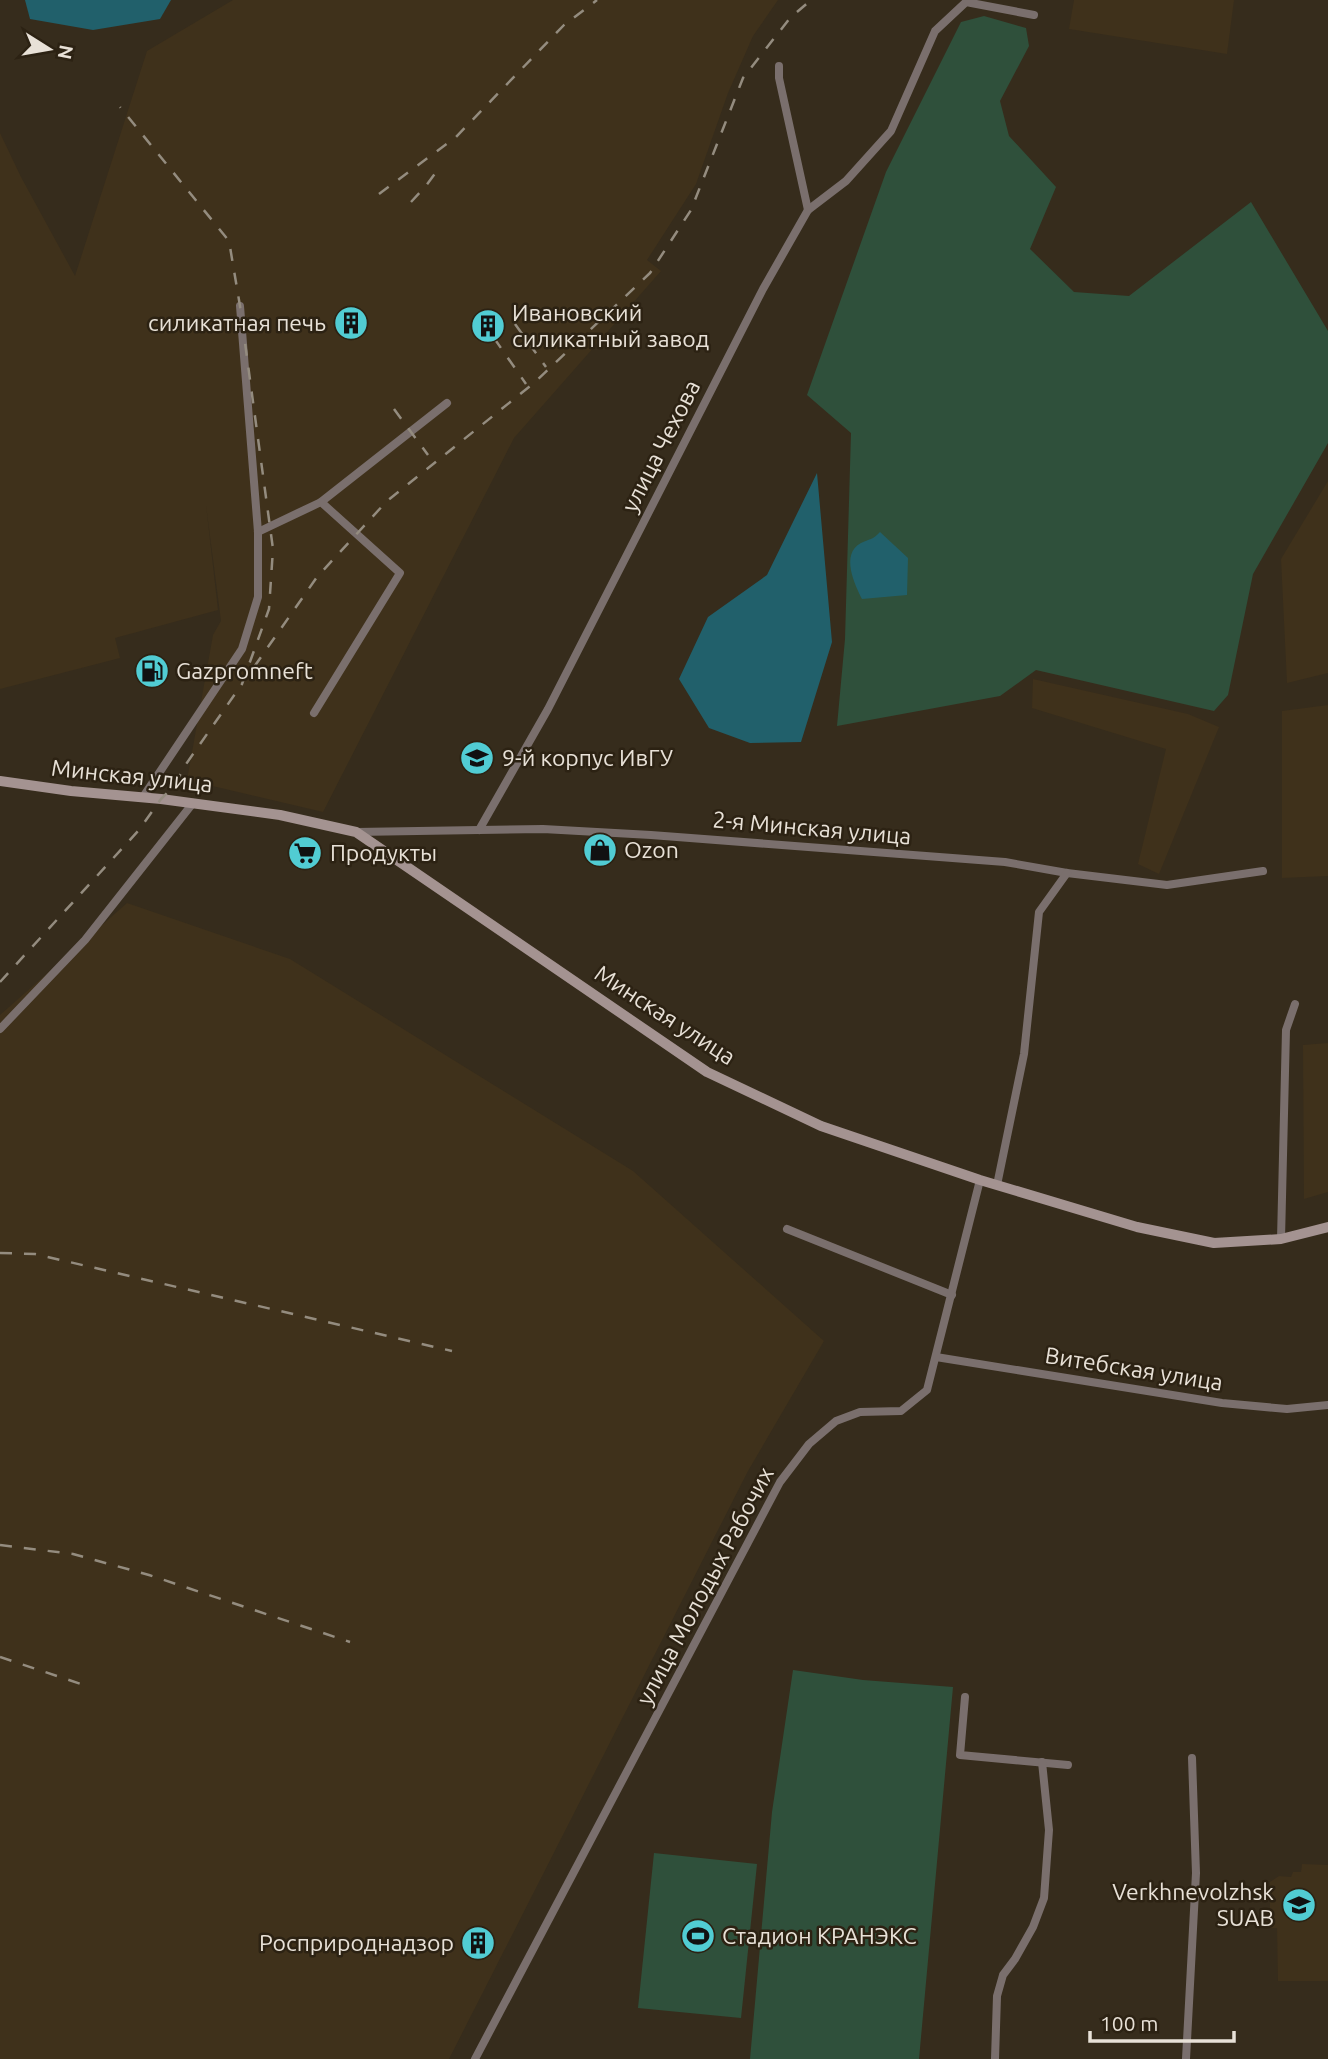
<svg xmlns="http://www.w3.org/2000/svg" width="1328" height="2059" font-family="Ubuntu,sans-serif">
<rect width="100%" height="100%" fill="#362c1c"/>
<!-- built -->
<g fill="#3f311b">
<path d="M233 0H778L753 36 728 93 696 184 647 260 661 271 514 438 323 812 187 780 213 635 221 621 206 505 218 610 115 638 120 658 0 689V133L21 177 75 276 147 51Z"/>
<path d="M1074 0H1234L1227 54 1069 29Z"/>
<path d="M1328 481V673L1287 683 1281 559Z"/>
<path d="M1033 679 1188 714 1219 727 1159 874 1138 864 1166 749 1032 708Z"/>
<path d="M1328 705V876L1282 878V711Z"/>
<path d="M127 903 290 959 633 1171 824 1341 748 1471 449 2059H0V1015Z"/>
<path d="M1328 1043V1192L1304 1199 1303 1045Z"/>
<path d="M1302 1864 1328 1865V1981H1278L1277 1928H1270V1882L1279 1876 1291 1877 1293 1872H1301Z"/>
</g>
<!-- green -->
<g fill="#2f503b">
<path d="M984 16 1026 28 1029 46 1000 101 1009 136 1056 187 1030 249 1074 292 1129 296 1251 202 1328 331V443L1253 574 1228 695 1214 711 1036 670 1000 696 837 726 845 639 851 433 807 395 886 172 961 22Z"/>
<path d="M793 1670 863 1680 953 1687 919 2059H750L772 1812Z"/>
<path d="M654 1853 757 1864 741 2018 638 2008Z"/>
</g>
<!-- water -->
<g fill="#21606b">
<path d="M25 0H171L160 19 93 30 30 19Z"/>
<path d="M817 473 832 642 801 742 750 743 709 728 679 679 708 617 767 575Z"/>
<path d="M880 532 908 558 907 595 862 599C855 585 840 554 861 543 869 539 873 540 880 532Z"/>
</g>
<g fill="none" stroke-linecap="round" stroke-linejoin="round">
<!-- minor -->
<g stroke="#7a6f6d" stroke-width="8">
<path d="M808 210 846 181 891 131 935 31 966 2 1034 15"/>
<path d="M321 502 447 403"/>
<path d="M258 532 321 502 400 573 314 713"/>
<path d="M143 797 242 649 258 597V532L240 306"/>
<path d="M479 830 548 709 763 289 808 210 779 78V66"/>
<path d="M356 832 543 829 651 835 1005 862 1067 873 1167 885 1263 871"/>
<path d="M0 1029 85 940 193 803"/>
<path d="M997 1185 1024 1054 1039 912 1067 873"/>
<path d="M787 1229 952 1295"/>
<path d="M1281 1239 1286 1030 1295 1004"/>
<path d="M936 1357 1222 1403 1287 1409 1328 1405"/>
<path d="M965 1697 960 1755 1068 1765"/>
<path d="M475 2059 780 1482 809 1444 836 1421 860 1412 901 1411 927 1390 980 1180"/>
<path d="M995 2059 997 1996 1003 1975 1015 1959 1033 1927 1044 1898 1049 1830 1042 1762"/>
<path d="M1186 2059 1196 1873 1192 1758"/>
</g>
<!-- secondary -->
<path stroke="#a49391" stroke-width="10" d="M0 781 71 791 161 799 280 815 356 832 707 1072 821 1126 980 1180 1137 1227 1214 1243 1281 1239 1328 1227"/>
<!-- rail -->
<g stroke="#948c7f" stroke-width="2.5" stroke-dasharray="12 12" stroke-linecap="butt">
<path d="M379 194 456 137 564 25 597 0"/>
<path d="M411 202 425 187 437 171"/>
<path d="M515 324 546 367"/>
<path d="M494 338 526 384"/>
<path d="M394 409 428 455"/>
<path d="M254 667 317 577 387 501 534 383 650 273 691 210 743 78 790 18 811 0"/>
<path d="M0 982 139 830 161 799 175 785 184 767 242 684 269 609 273 549 240 306 229 241 120 107"/>
<path d="M0 1253 35 1254 452 1351"/>
<path d="M0 1545 73 1554 149 1575 350 1642"/>
<path d="M0 1657 90 1687"/>
</g>
</g>
<!-- icons -->
<defs>
<g id="building-disc" transform="scale(1.75)"><circle r="9.5" fill="#51ccd3" stroke="#2c2213"/><path d="M-4-6H4V6H1V3H-1V6H-4ZM-2.5-4.3h1.7v1.8h-1.7ZM.8-4.3h1.7v1.8H.8ZM-2.5-1h1.7V.8h-1.7ZM.8-1h1.7V.8H.8Z" fill="#111"/></g>
<g id="fuel-disc" transform="scale(1.75)"><circle r="9.5" fill="#51ccd3" stroke="#2c2213"/><path d="M-5.5-6h7V0h2V4h1.3V-2.5L3-4.5l.8-.8L6-3V5H2.5V1h-1V6h-7ZM-4.2-4.7v3.2H.2V-4.7Z" fill="#111"/></g>
<g id="university-disc" transform="scale(1.75)"><circle r="9.5" fill="#51ccd3" stroke="#2c2213"/><path d="M0-5L7-2L0 1L-7-2ZM-4 1L0 2.5L4 1V4Q0 6-4 4Z" fill="#111"/></g>
<g id="shop-disc" transform="scale(1.75)"><circle r="9.5" fill="#51ccd3" stroke="#2c2213"/><path d="M-5-2.5h2.3a2.7 3.5 0 0 1 5.4 0H5L5.5 6h-11ZM-1.5-2.5h3a1.5 2.3 0 0 0-3 0Z" fill="#111"/></g>
<g id="supermarket-disc" transform="scale(1.75)"><circle r="9.5" fill="#51ccd3" stroke="#2c2213"/><path d="M-6-5.5h2.5l.6 2H6L4.5 2H-2.5L-4.4-4H-6ZM-1.5 3.2a1.3 1.3 0 1 0 .1 0ZM3 3.2a1.3 1.3 0 1 0 .1 0Z" fill="#111"/></g>
<g id="stadium-disc" transform="scale(1.75)"><circle r="9.5" fill="#51ccd3" stroke="#2c2213"/><path d="M0-5a6.5 5 0 1 0 0 10a6.5 5 0 1 0 0-10ZM-3.5-1.8h7v3.6h-7Z" fill="#111"/></g>
</defs>
<g fill-rule="evenodd">
<use href="#building-disc" x="351" y="323"/>
<use href="#building-disc" x="488" y="326"/>
<use href="#fuel-disc" x="152" y="671"/>
<use href="#university-disc" x="477" y="758"/>
<use href="#shop-disc" x="600" y="850"/>
<use href="#supermarket-disc" x="305" y="853"/>
<use href="#university-disc" x="1299" y="1905"/>
<use href="#stadium-disc" x="698" y="1936"/>
<use href="#building-disc" x="478" y="1943"/>
</g>
<g text-anchor="middle" stroke-width="5" stroke-linejoin="round" paint-order="stroke">
<!-- poi labels -->
<g font-size="23" fill="#e8e1d7" stroke="#2c2213" text-anchor="start">
<text x="512" y="321">Ивановский<tspan x="512" dy="26">силикатный завод</tspan></text>
<text x="326" y="331" text-anchor="end">силикатная печь</text>
<text x="176" y="679">Gazpromneft</text>
<text x="502" y="766">9-й корпус ИвГУ</text>
<text x="624" y="858">Ozon</text>
<text x="330" y="861">Продукты</text>
<text x="1274" y="1900" text-anchor="end">Verkhnevolzhsk<tspan x="1274" dy="26">SUAB</tspan></text>
<text x="722" y="1944">Стадион КРАНЭКС</text>
<text x="454" y="1951" text-anchor="end">Росприроднадзор</text>
</g>
<!-- street labels -->
<g font-size="23" fill="#e8e1d7" stroke="#2c2213">
<text transform="translate(661 446) rotate(-63)" y="8">улица Чехова</text>
<text transform="translate(132 776) rotate(6)" y="8">Минская улица</text>
<text transform="translate(812 828) rotate(5)" y="8">2-я Минская улица</text>
<text transform="translate(665 1015) rotate(33)" y="8">Минская улица</text>
<text transform="translate(1134 1369) rotate(9)" y="8">Витебская улица</text>
<text transform="translate(705 1586) rotate(-62)" y="8">улица Молодых Рабочих</text>
</g>
</g>
<!-- north arrow -->
<g transform="translate(49 49) rotate(101)" stroke="#2c2213" stroke-width="5" paint-order="stroke">
<path d="M0-5L12 26L0 18L-12 26Z" fill="#e8e1d7"/>
<text y="-10" font-size="19" font-weight="bold" text-anchor="middle" fill="#e8e1d7">N</text>
</g>
<!-- scale -->
<path d="M1090 2031v10h144v-10" fill="none" stroke="#e8e1d7" stroke-width="3.5"/>
<text x="1100" y="2031" font-size="21" fill="#e8e1d7" stroke="#2c2213" stroke-width="5" paint-order="stroke">100 m</text>
</svg>
